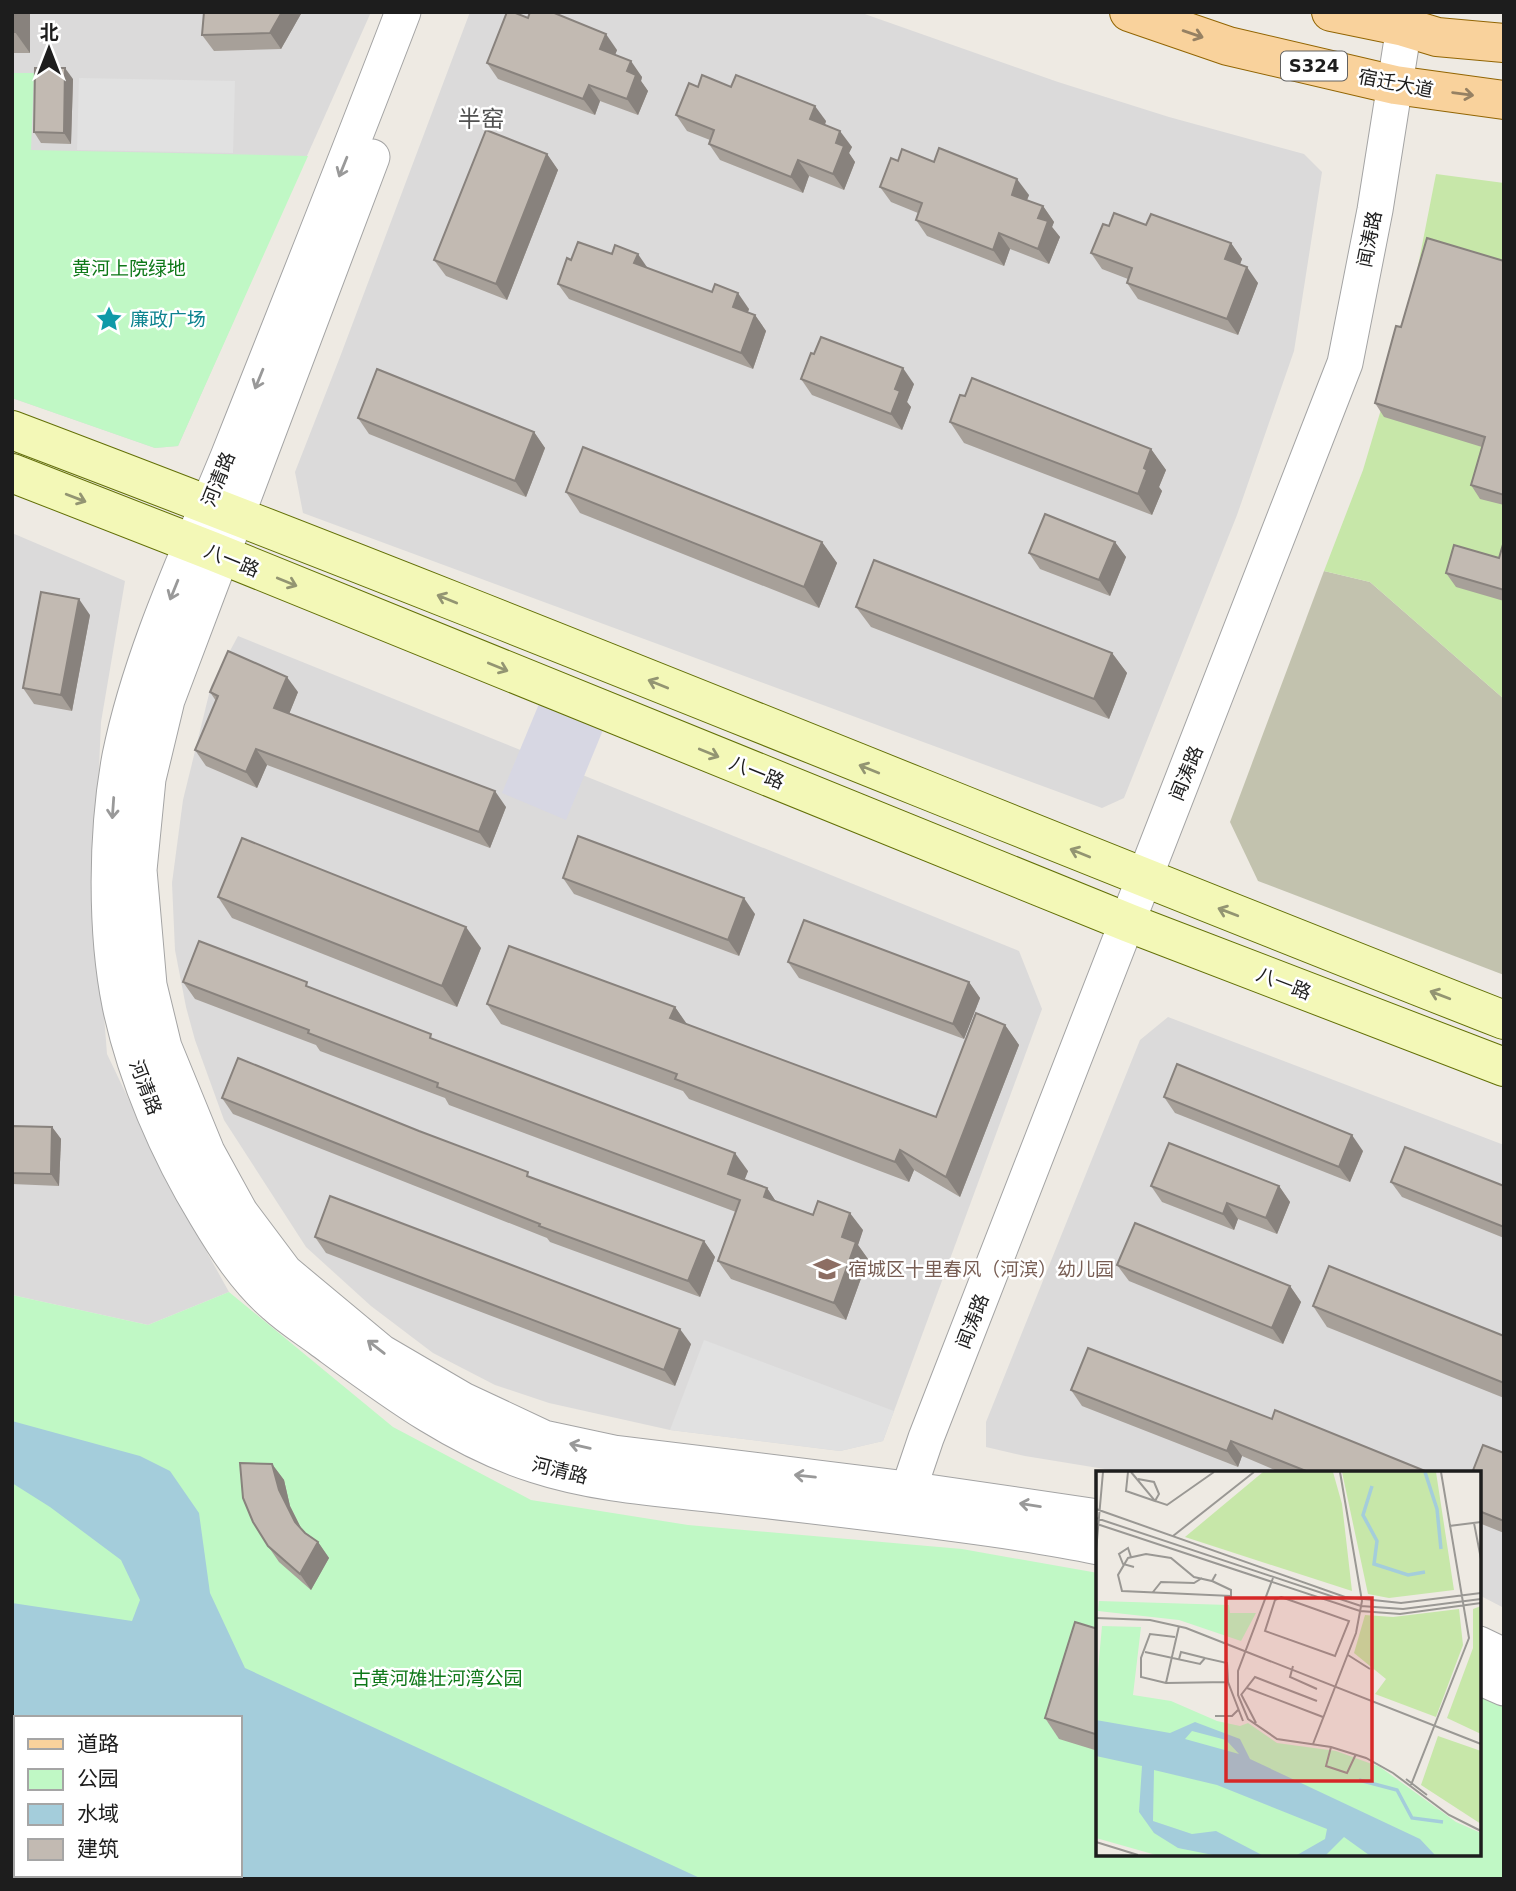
<svg xmlns="http://www.w3.org/2000/svg" width="1516" height="1891" font-family="'DejaVu Sans','Noto Sans SC',sans-serif">
<rect width="100%" height="100%" fill="#eeeae3"/>
<!-- residential -->
<g fill="#dbdada">
<path d="M12 12H371L178 446 155 448 12 398Z"/>
<path d="M470 12H859L1058 82 1169 117 1304 154 1322 172 1294 351 1237 515 1124 798 1102 808 303 513 295 472 340 357Z"/>
<path d="M12 533 125 581 101 722 94 886 107 1054 169 1184 229 1292 148 1325 12 1295Z"/>
<path d="M238 636 1019 951 1042 1009 883 1441 840 1451 670 1430 549 1403 495 1385 433 1353 371 1306 306 1247 224 1120 195 1040 186 1007 175 950 172 883 183 800 211 686Z"/>
<path d="M1168 1017 1504 1145V1608L1479 1595V1473H1129L1025 1456 986 1447V1422L1140 1040Z"/>
</g>
<!-- construction -->
<path fill="#c2c2ae" d="M1324 571 1370 582 1504 699V975L1258 881 1230 822Z"/>
<!-- grass -->
<path fill="#c7e7a9" d="M1436 174 1504 183V699L1370 582 1324 571 1363 470 1407 322Z"/>
<!-- park -->
<g fill="#c0f8c5" fill-rule="evenodd">
<path d="M12 73H34L31 150 308 156 178 446 155 448 12 398Z"/>
<path d="M229 1292 393 1427 531 1500 688 1525 962 1549 1098 1573V1854H1479V1697L1504 1707V1879H12V1295L148 1325ZM16 1718H240V1875H16Z"/>
</g>
<!-- parking -->
<g fill="#e1e1e1">
<path d="M79 78 235 81 233 153 77 150Z"/>
<path d="M704 1340 894 1411 883 1441 840 1451 670 1430Z"/>
</g>
<!-- plaza -->
<path fill="#d7d7e3" d="M546 687 610 713 566 820 502 793Z"/>
<!-- water -->
<path fill="#a4cddb" fill-rule="evenodd" d="M12 1421 140 1456 170 1471 199 1513 210 1593 245 1668 702 1879H12V1603L132 1621 140 1600 121 1560 50 1507 12 1483ZM16 1718H240V1875H16Z"/>
<g fill="none" stroke-linecap="round" stroke-linejoin="round">
<!-- tertiary casing -->
<g stroke="#a4a4a4" stroke-width="37">
<g id="tertiary">
<path d="M403 12C346 161 287 309 228 457 188 554 141 653 120 756 106 831 105 931 120 1005 135 1077 168 1153 206 1215 225 1247 246 1280 275 1305 289 1318 305 1328 320 1339 387 1388 455 1440 535 1465 596 1485 663 1489 726 1496 805 1505 884 1514 963 1525 1008 1531 1053 1537 1098 1547"/>
<path d="M372 157 167 700 148 779 139 870 149 985 164 1047 207 1152 240 1212 285 1272 381 1352 463 1400 544 1438 614 1453 907 1489 1098 1517"/>
<path d="M902 1509 926 1438 1345 363 1375 210 1404 27 1402 12"/>
<path d="M1479 1644 1504 1656"/>
<path d="M1479 1677 1504 1688"/>
</g>
</g>
<!-- secondary casing -->
<g stroke="#637007" stroke-width="40">
<g id="secondary">
<path d="M12 430C512 619 1006 825 1504 1020"/>
<path d="M12 473 212 551 1129 923 1504 1067"/>
</g>
</g>
<!-- primary casing -->
<g stroke="#926503" stroke-width="40">
<g id="primary">
<path d="M1129 12 1228 46 1395 85 1504 100"/>
<path d="M1331 12 1404 27 1437 37 1504 43"/>
</g>
</g>
<!-- tertiary -->
<use href="#tertiary" stroke="#fff" stroke-width="35"/>
<!-- secondary -->
<use href="#secondary" stroke="#f3f8b7" stroke-width="38"/>
<!-- primary -->
<use href="#primary" stroke="#f9d29c" stroke-width="38"/>
</g>
<!-- wall -->
<g fill="#a7a099">
<rect x="12" y="12" width="18" height="41"/>
<path d="M204 12H302L281 49 214 51 202 35Z"/>
<path d="M617 50 615 55 642 77 641 81 648 91 638 115 600 101 595 115 498 79 487 63Z"/>
<path d="M73 79 71 144 41 143 34 132Z"/>
<path d="M698 87H731L826 121 825 125 852 147 849 153 855 162 844 190 809 176 803 193 720 160 709 144 710 140 687 131 676 115Z"/>
<path d="M547 154 558 170 507 300 446 276 434 260Z"/>
<path d="M898 161 934 162 1029 195 1027 200 1043 206 1054 222 1052 227 1060 237 1049 264 1010 249 1004 266 927 236 916 220 918 213 891 202 880 187Z"/>
<path d="M1146 225 1231 243 1242 259 1240 264 1258 283 1238 335 1138 299 1127 283 1128 279 1102 269 1091 253 1109 226Z"/>
<path d="M571 260 648 268 749 309 748 312 755 315 766 331 753 369 569 299 558 284Z"/>
<path d="M1504 261V505L1480 499 1471 485 1482 447 1384 417 1375 403 1401 327Z"/>
<path d="M801 379 914 384 907 402 911 407 902 430 812 395Z"/>
<path d="M358 418 534 432 545 448 526 497 369 434Z"/>
<path d="M950 422 1151 449 1166 470 1159 487 1162 491 1152 515 964 443Z"/>
<path d="M566 492 822 542 837 563 819 608 580 513Z"/>
<path d="M1504 541V601L1456 587 1446 573 1499 558Z"/>
<path d="M1115 542 1126 557 1110 596 1040 569 1029 553Z"/>
<path d="M856 607 1112 653 1127 673 1109 719 871 627Z"/>
<path d="M90 615 72 711 34 704 23 688Z"/>
<path d="M210 692H298L289 714 506 807 490 848 267 765 257 788 206 766 195 750 216 701Z"/>
<path d="M563 878 755 914 739 956 574 894Z"/>
<path d="M218 897 481 948 457 1007 232 918Z"/>
<path d="M788 962 969 982 980 998 964 1039 799 978Z"/>
<path d="M183 982 311 988 748 1171 744 1180 767 1188 776 1202 863 1230 858 1245 868 1259 846 1320 731 1279 718 1261 736 1212 449 1105 445 1098 320 1051 316 1045 195 999Z"/>
<path d="M487 1004 675 1007 686 1024 936 1117 1005 1025 1019 1045 960 1197 914 1170 909 1182 689 1099 683 1091 501 1024Z"/>
<path d="M1164 1097 1363 1151 1350 1182 1175 1113Z"/>
<path d="M222 1098 532 1178 704 1241 715 1257 700 1297 550 1242 547 1238 233 1114Z"/>
<path d="M12 1126 52 1127 61 1139 59 1186 12 1184Z"/>
<path d="M1391 1182 1504 1186V1238L1402 1197Z"/>
<path d="M1151 1186H1279L1290 1202 1277 1234 1238 1219 1234 1230 1162 1202Z"/>
<path d="M315 1237 691 1344 675 1386 326 1253Z"/>
<path d="M1117 1265 1290 1286 1301 1302 1283 1344 1129 1281Z"/>
<path d="M1313 1306 1504 1336V1398L1327 1327Z"/>
<path d="M1071 1390 1272 1419 1430 1473H1282L1242 1456 1238 1467 1082 1406Z"/>
<path d="M1504 1453V1533L1479 1523V1473Z"/>
<path d="M272 1464 284 1480 290 1506 302 1530 318 1542 329 1558 311 1590 279 1562 268 1546Z"/>
<path d="M1098 1629V1751L1059 1739 1045 1718Z"/>
</g>
<!-- shaded-wall -->
<g fill="#88827d">
<path d="M15 12H30V53L15 32Z"/>
<path d="M282 12H302L281 49 270 33Z"/>
<path d="M606 34 617 50 611 65 600 49Z"/>
<path d="M631 61 642 77 641 81 648 91 638 115 627 99V71Z"/>
<path d="M65 68 73 79 71 144 64 133Z"/>
<path d="M589 85 600 101 595 115 583 99Z"/>
<path d="M815 106 826 121 821 135 810 119Z"/>
<path d="M840 131 852 147 849 153 855 162 844 190 833 174 836 143Z"/>
<path d="M547 154 558 170 507 300 496 284Z"/>
<path d="M798 160 809 176 803 193 791 177Z"/>
<path d="M1017 179 1029 195 1023 210 1012 195Z"/>
<path d="M1043 206 1054 222 1052 227 1060 237 1049 264 1038 249V218Z"/>
<path d="M999 233 1010 249 1004 266 993 250Z"/>
<path d="M1231 243 1242 259 1236 275 1225 259Z"/>
<path d="M638 254 649 270 634 263Z"/>
<path d="M1247 267 1258 283 1238 335 1227 319Z"/>
<path d="M738 293 749 309 744 322 733 307Z"/>
<path d="M755 315 766 331 753 369 741 353Z"/>
<path d="M903 368 914 384 907 402 911 407 902 430 891 414 895 389Z"/>
<path d="M534 432 545 448 526 497 515 481Z"/>
<path d="M1151 449 1166 470 1159 487 1162 491 1152 515 1138 494 1144 468Z"/>
<path d="M822 542 837 563 819 608 804 587Z"/>
<path d="M1115 542 1126 557 1110 596 1099 580Z"/>
<path d="M79 599 90 615 72 711 61 695Z"/>
<path d="M1112 653 1127 673 1109 719 1094 699Z"/>
<path d="M287 677 298 692 285 724 274 708Z"/>
<path d="M256 749 267 765 257 788 246 772Z"/>
<path d="M495 791 506 807 490 848 479 832Z"/>
<path d="M744 898 755 914 739 956 728 940Z"/>
<path d="M466 927 481 948 457 1007 442 986Z"/>
<path d="M969 982 980 998 964 1039 953 1024Z"/>
<path d="M675 1007 689 1027 670 1018Z"/>
<path d="M1005 1025 1019 1045 960 1197 946 1177Z"/>
<path d="M52 1127 61 1139 59 1186 51 1174Z"/>
<path d="M1352 1135 1363 1151 1350 1182 1339 1167Z"/>
<path d="M900 1150 914 1170 909 1182 895 1162Z"/>
<path d="M735 1153 748 1171 740 1192 728 1174Z"/>
<path d="M1279 1186 1290 1202 1277 1234 1266 1218Z"/>
<path d="M767 1188 779 1206 764 1197Z"/>
<path d="M1227 1203 1238 1219 1234 1230 1223 1214Z"/>
<path d="M850 1213 863 1230 858 1245 868 1259 846 1320 834 1303 842 1237Z"/>
<path d="M704 1241 715 1257 700 1297 688 1281Z"/>
<path d="M1290 1286 1301 1302 1283 1344 1272 1328Z"/>
<path d="M680 1329 691 1344 675 1386 664 1370Z"/>
<path d="M1231 1441 1242 1456 1238 1467 1227 1451Z"/>
<path d="M272 1464 284 1480 290 1506 306 1538 295 1522 279 1490Z"/>
<path d="M318 1542 329 1558 311 1590 300 1574Z"/>
</g>
<!-- building -->
<g fill="#c2bab2" stroke="#88827d" stroke-width="2">
<rect x="12" y="12" width="3" height="20"/>
<path d="M204 12H282L270 33 202 35Z"/>
<path d="M507 12H513L528 18 530 12H552L606 34 600 49 631 61 627 71 636 75 627 99 589 85 583 99 487 63Z"/>
<path d="M35 68H65L64 133 34 132Z"/>
<path d="M702 75 731 87 736 75 815 106 810 119 840 131 836 143 844 146 833 174 798 160 791 177 709 144 714 130 676 115 689 83 698 87Z"/>
<path d="M486 130 547 154 496 284 434 260Z"/>
<path d="M939 148 1017 179 1012 195 1043 206 1038 218 1048 221 1038 249 999 233 993 250 916 220 922 203 880 187 891 158 898 161 902 149 934 162Z"/>
<path d="M1114 213 1146 225 1151 214 1231 243 1225 259 1247 267 1227 319 1127 283 1132 268 1091 253 1103 224 1109 226Z"/>
<path d="M1427 238 1504 261V495L1471 485 1485 437 1375 403 1396 326 1401 327Z"/>
<path d="M578 242 612 254 615 245 638 254 634 263 712 292 715 284 738 293 733 307 755 315 741 353 558 284 567 258 571 260Z"/>
<path d="M821 337 903 368 895 389 900 391 891 414 801 379 811 353 814 354Z"/>
<path d="M377 369 534 432 515 481 358 418Z"/>
<path d="M972 378 1151 449 1144 468 1147 470 1138 494 950 422 960 395 965 396Z"/>
<path d="M583 447 822 542 804 587 566 492Z"/>
<path d="M1045 514 1115 542 1099 580 1029 553Z"/>
<path d="M1504 541V590L1446 573 1454 545 1499 558Z"/>
<path d="M874 560 1112 653 1094 699 856 607Z"/>
<path d="M41 592 79 599 61 695 23 688Z"/>
<path d="M228 651 287 677 274 708 495 791 479 832 256 749 246 772 195 750 218 696 210 692Z"/>
<path d="M578 836 744 898 728 940 563 878Z"/>
<path d="M242 838 466 927 442 986 218 897Z"/>
<path d="M804 920 969 982 953 1024 788 962Z"/>
<path d="M199 941 307 982 306 986 431 1034 430 1038 735 1153 728 1174 767 1188 764 1197 813 1215 818 1201 850 1213 842 1237 856 1242 834 1303 718 1261 740 1200 437 1087 438 1083 308 1033 309 1030 183 982Z"/>
<path d="M509 946 675 1007 670 1018 936 1117 976 1013 1005 1025 946 1177 900 1150 895 1162 675 1079 677 1074 487 1004Z"/>
<path d="M238 1058 419 1131 528 1172 527 1176 704 1241 688 1281 539 1226 540 1224 222 1098Z"/>
<path d="M1177 1064 1352 1135 1339 1167 1164 1097Z"/>
<path d="M12 1126 52 1127 51 1174 12 1173Z"/>
<path d="M1169 1143 1279 1186 1266 1218 1227 1203 1223 1214 1151 1186Z"/>
<path d="M1405 1147 1504 1186V1227L1391 1182Z"/>
<path d="M330 1196 680 1329 664 1370 315 1237Z"/>
<path d="M1135 1223 1290 1286 1272 1328 1117 1265Z"/>
<path d="M1329 1266 1504 1336V1383L1313 1306Z"/>
<path d="M1088 1348 1272 1419 1275 1410 1430 1473H1311L1231 1441 1227 1451 1071 1390Z"/>
<path d="M1483 1445 1504 1453V1521L1479 1511V1473H1472Z"/>
<path d="M240 1463 272 1464 279 1490 295 1522 305 1533 318 1542 300 1574 268 1546 253 1522 243 1498Z"/>
<path d="M1075 1622 1098 1629V1735L1045 1718Z"/>
</g>
<!-- one-way arrows -->
<defs><path id="oneway-shaft" d="M-6 0H5M1.5-3L5.5 0L1.5 3" fill="none" stroke-width="1.6" stroke-linecap="round" stroke-linejoin="round" transform="scale(1.75)"/></defs>
<g stroke="#968163">
<use href="#oneway-shaft" transform="translate(1193 34) rotate(19)"/>
<use href="#oneway-shaft" transform="translate(1463 94) rotate(8)"/>
</g>
<g stroke="#999">
<use href="#oneway-shaft" transform="translate(343 167) rotate(112)"/>
<use href="#oneway-shaft" transform="translate(259 379) rotate(112)"/>
<use href="#oneway-shaft" transform="translate(174 590) rotate(112)"/>
<use href="#oneway-shaft" transform="translate(113 808) rotate(94)"/>
<use href="#oneway-shaft" transform="translate(376 1347) rotate(-142)"/>
<use href="#oneway-shaft" transform="translate(580 1446) rotate(-167)"/>
<use href="#oneway-shaft" transform="translate(805 1476) rotate(-174)"/>
<use href="#oneway-shaft" transform="translate(1030 1505) rotate(-171)"/>
</g>
<g stroke="#939572">
<use href="#oneway-shaft" transform="translate(76 498) rotate(21)"/>
<use href="#oneway-shaft" transform="translate(287 582) rotate(22)"/>
<use href="#oneway-shaft" transform="translate(447 599) rotate(-158)"/>
<use href="#oneway-shaft" transform="translate(498 667) rotate(22)"/>
<use href="#oneway-shaft" transform="translate(658 684) rotate(-158)"/>
<use href="#oneway-shaft" transform="translate(709 753) rotate(22)"/>
<use href="#oneway-shaft" transform="translate(869 769) rotate(-158)"/>
<use href="#oneway-shaft" transform="translate(1080 853) rotate(-158)"/>
<use href="#oneway-shaft" transform="translate(1228 912) rotate(-159)"/>
<use href="#oneway-shaft" transform="translate(1440 995) rotate(-159)"/>
</g>
<!-- icons -->
<defs>
<g id="sight-bare" transform="scale(2.1)"><path d="M0-6L1.8-2.2L6-1.7L2.9 1.2L3.7 5.4L0 3.3L-3.7 5.4L-2.9 1.2L-6-1.7L-1.8-2.2Z" fill="#0f9aa8" stroke="#fff" stroke-width="2.5" paint-order="stroke"/></g>
<g id="school-bare" transform="scale(2.1)"><path d="M0-5L7-2L0 1L-7-2ZM-4 1L0 2.5L4 1V4Q0 6-4 4Z" fill="#8d6e63" stroke="#fff" stroke-width="2.5" paint-order="stroke"/></g>
</defs>
<g fill-rule="evenodd">
<use href="#sight-bare" x="109" y="319"/>
<use href="#school-bare" x="827" y="1269"/>
</g>
<g text-anchor="middle" stroke-width="5" stroke-linejoin="round" paint-order="stroke">
<!-- shield labels -->
<rect fill="#fff" stroke="#616161" stroke-width="2" x="1281" y="51.5" width="66" height="29" rx="5"/>
<g font-size="18" font-weight="bold" fill="#1d1d1d">
<text x="1314" y="72">S324</text>
</g>
<!-- street labels -->
<g font-size="19" fill="#1d1d1d" stroke="#fff">
<text transform="translate(1396 83) rotate(11)" y="7">宿迁大道</text>
<text transform="translate(1369 239) rotate(-79)" y="7">闻涛路</text>
<text transform="translate(218 479) rotate(-68)" y="7">河清路</text>
<text transform="translate(232 560) rotate(22)" y="7">八一路</text>
<text transform="translate(757 772) rotate(22)" y="7">八一路</text>
<text transform="translate(1186 773) rotate(-68)" y="7">闻涛路</text>
<text transform="translate(1284 983) rotate(21)" y="7">八一路</text>
<text transform="translate(146 1087) rotate(69)" y="7">河清路</text>
<text transform="translate(972 1321) rotate(-69)" y="7">闻涛路</text>
<text transform="translate(560 1470) rotate(14)" y="7">河清路</text>
</g>
<!-- park labels -->
<g font-size="19" fill="#0e7818" stroke="#fff">
<text x="129" y="275">黄河上院绿地</text>
<text x="437" y="1685">古黄河雄壮河湾公园</text>
</g>
<!-- culture labels -->
<g font-size="19" fill="#0d838f" stroke="#fff" text-anchor="start">
<text x="130" y="326">廉政广场</text>
</g>
<!-- education labels -->
<g font-size="19" fill="#785e54" stroke="#fff" text-anchor="start">
<text x="848" y="1276">宿城区十里春风（河滨）幼儿园</text>
</g>
<!-- quarter labels -->
<g font-size="23" fill="#505050" stroke="#fff">
<text x="481" y="127">半窑</text>
</g>
</g>
<!-- overview -->
<g transform="translate(1096 1471)">
<rect width="385" height="385" fill="#eeeae3"/>
<path d="M167 1H237L246 33 256 120 89 66ZM246 1H340L358 119 293 127 272 123ZM385 135V263L351 247 377 177V138ZM363 138 367 174 340 246 279 223 290 208 258 182 269 144 297 146ZM342 265 385 280V353L325 314Z" fill="#c7e7a9"/>
<path d="M3 130 133 134 134 142H160L145 170 83 149 2 140ZM6 155 45 156 37 224 75 230 121 250 144 255 152 252 181 272 240 280 284 296 360 351 385 362V384H60L0 367V221Z" fill="#c0f8c5"/>
<path d="M0 249 74 262 99 251 144 268 154 288 324 368 339 384H273L248 366 230 384H201L229 368 231 358 121 314 58 299 57 350 96 363 120 360 166 384H117L82 377 58 362 43 341 46 295 0 285ZM96 260 130 269 143 283 89 268Z" fill="#a4cddb" fill-rule="evenodd"/>
<path fill="none" stroke="#a4cddb" stroke-width="3.5" d="M329 1 341 38 345 78M276 15 267 44 281 70 278 93 312 104 329 101M263 309 301 319 316 347 347 351"/>
<path fill="none" stroke="#9a9894" stroke-width="2" d="M32 1 30 20 59 30 63 23 58 11 42 8M35 1 59 30 71 34 118 1M0 38 249 126 305 132 385 122M0 47 265 135 307 138 385 128M378 52 385 88M1 53 264 140 304 143 385 132M353 55 385 51M77 65 158 1M0 80 7 1M35 86 32 77 23 83 27 93 38 96M177 107 142 200V224L152 248 181 268 235 276 270 287 297 302 353 344 385 360M116 110 135 119V125L26 120 22 104 32 87 50 83 75 87 98 106 116 110 120 103M57 121 65 111 98 112 106 107M185 126 253 150 239 185 169 160 179 129ZM0 147 54 149 90 157 385 273M79 166 54 163 45 187V206L70 212 132 211M49 181 104 193 109 187 131 192 132 211 147 250M252 184 274 198M83 188 85 181 109 187M197 195 194 206 221 218M70 212 83 155M151 217 227 246M145 223 160 252M145 224 159 206 221 230M119 245H136L142 239M217 273 260 162 266 130 244 1M235 276 230 295 251 302 260 283M310 308 331 324M315 314 373 167 345 1M0 371 42 384"/>
<path fill="#d62828" fill-opacity="0.15" stroke="#d62828" stroke-width="3.5" d="M130 127H276V310H130Z"/>
<rect width="385" height="385" fill="none" stroke="#1d1d1d" stroke-width="3.5"/>
</g>
<!-- border -->
<rect width="1516" height="1891" fill="none" stroke="#1d1d1d" stroke-width="28"/>
<!-- legend -->
<rect x="14" y="1716" width="228" height="161" fill="#ffffff" stroke="#a5a5a5" stroke-width="2"/>
<rect x="28" y="1739" width="35" height="10" fill="#f9d29c" stroke="#a5a5a5" stroke-width="2"/>
<text x="77" y="1751" font-size="21" fill="#1d1d1d">道路</text>
<rect x="28" y="1769" width="35" height="21" fill="#c0f8c5" stroke="#a5a5a5" stroke-width="2"/>
<text x="77" y="1786" font-size="21" fill="#1d1d1d">公园</text>
<rect x="28" y="1804" width="35" height="21" fill="#a4cddb" stroke="#a5a5a5" stroke-width="2"/>
<text x="77" y="1821" font-size="21" fill="#1d1d1d">水域</text>
<rect x="28" y="1839" width="35" height="21" fill="#c2bab2" stroke="#a5a5a5" stroke-width="2"/>
<text x="77" y="1856" font-size="21" fill="#1d1d1d">建筑</text>
<!-- north arrow -->
<g transform="translate(49 49)" stroke="#ffffff" stroke-width="5" paint-order="stroke">
<path d="M0-5L12 26L0 18L-12 26Z" fill="#1d1d1d"/>
<text y="-10" font-size="19" font-weight="bold" text-anchor="middle" fill="#1d1d1d">北</text>
</g>
</svg>
